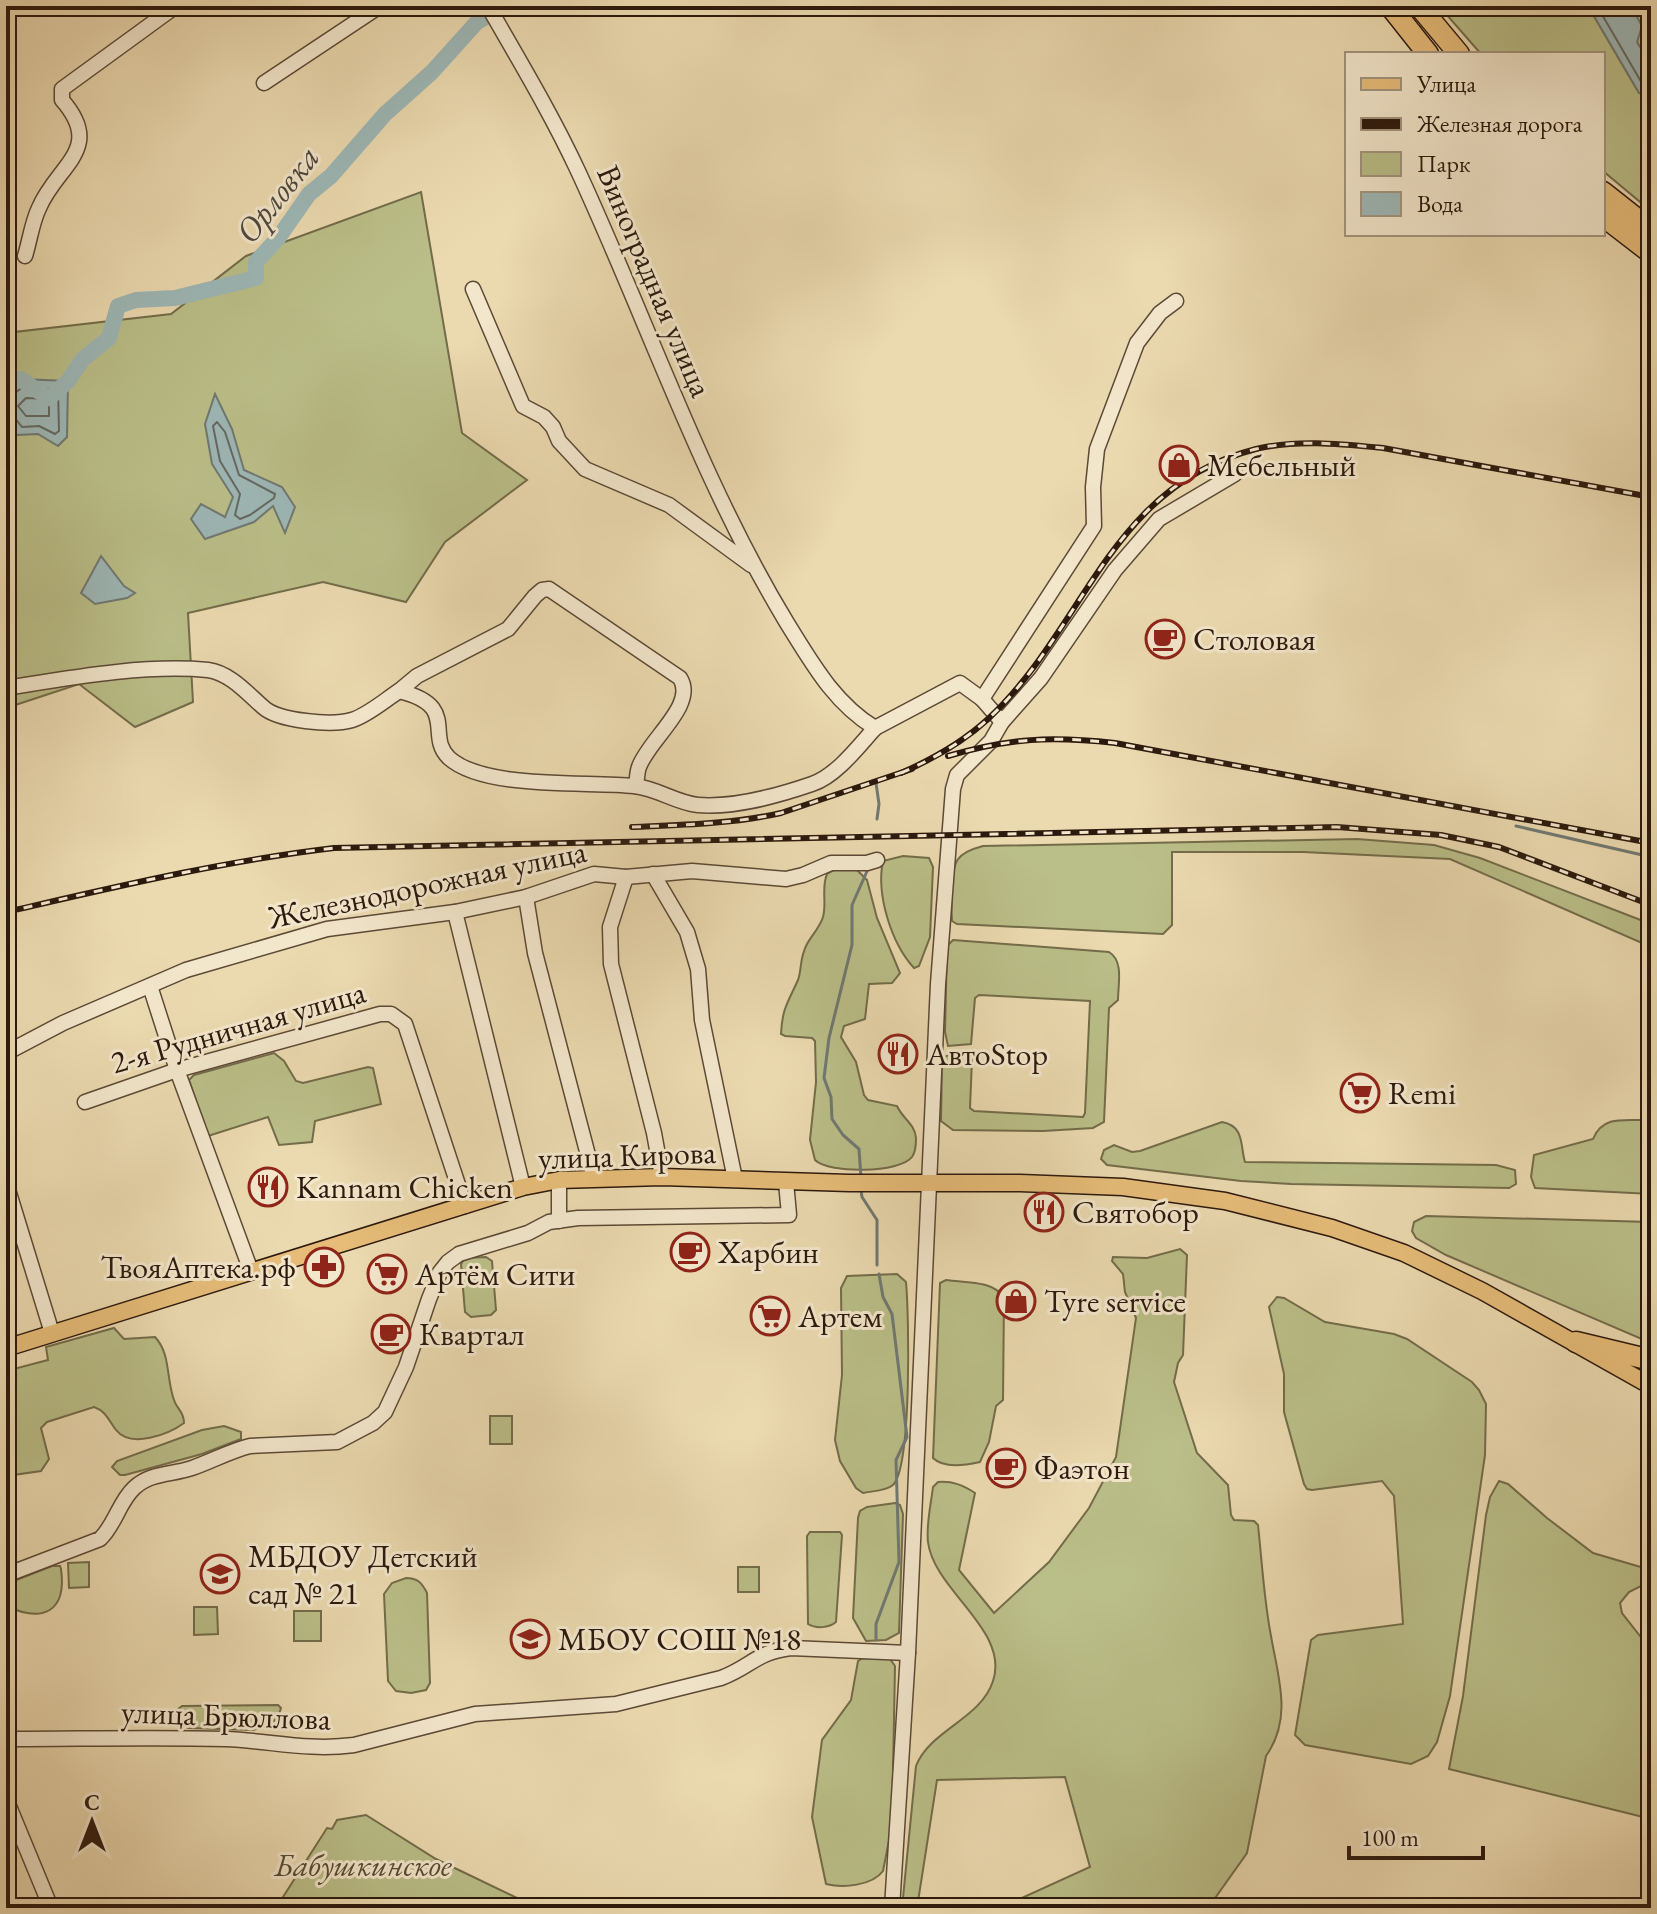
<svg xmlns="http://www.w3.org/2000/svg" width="1657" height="1914" font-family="'EB Garamond',serif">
<rect width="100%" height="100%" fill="#ebd9af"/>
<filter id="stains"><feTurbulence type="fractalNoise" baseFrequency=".0025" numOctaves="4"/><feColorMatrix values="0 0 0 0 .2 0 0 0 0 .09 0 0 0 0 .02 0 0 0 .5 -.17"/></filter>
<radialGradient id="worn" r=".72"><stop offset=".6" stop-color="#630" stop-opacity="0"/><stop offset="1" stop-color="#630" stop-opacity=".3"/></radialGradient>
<!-- green -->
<g fill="#babe88" stroke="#736c4a" stroke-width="2">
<path d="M1439 6H1588L1639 93 1651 96V211L1603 171V54H1481Z"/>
<path d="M1631 6H1651V65L1637 42 1641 26Z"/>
<path d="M421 192 462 433 527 480 445 542 406 602 323 582 188 613 193 702 135 727 79 684 6 708V333L171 314 246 256Z"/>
<path d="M1357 839 1434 845 1480 858 1651 924V947L1450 859 1303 852H1172V925L1163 934 957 924 952 921C951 910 952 899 952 888 953 861 956 853 983 846Z"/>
<path d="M903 856 929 858 933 867 930 937 919 966 914 968C891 943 876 894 883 861Z"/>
<path d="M836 869 857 870 867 880 877 918 900 973 892 983 869 984 865 1019 844 1026 841 1037 856 1062 864 1095 868 1100 897 1106C902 1118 915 1124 916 1138 916 1144 916 1152 912 1157 900 1173 829 1174 815 1160L810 1140 816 1082 815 1041 812 1038 785 1036 781 1034C782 1009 788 1002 798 980 802 970 799 959 807 944 812 935 820 927 823 917 827 902 821 888 827 874Z"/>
<path d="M953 940 1109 952C1124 961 1118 984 1118 1000L1109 1008 1104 1122 1093 1128 1043 1131 953 1130 941 1121 942 1059C947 1053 965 1053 972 1059L970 1108 974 1111 1083 1117 1085 1113 1090 1001 979 995 975 998 971 1044 948 1046 945 1032 947 946Z"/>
<path d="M274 1053 284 1061 296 1081 303 1083 368 1067 373 1068 381 1104 315 1121 312 1142 279 1145 268 1117 208 1136 189 1080 194 1075Z"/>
<path d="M1651 1120V1194L1535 1188 1531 1177 1534 1155 1593 1139C1603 1114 1627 1121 1651 1120Z"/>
<path d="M1222 1122C1245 1126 1240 1146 1245 1162L1496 1165 1515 1170 1516 1184 1509 1188 1291 1184 1241 1181 1107 1165 1101 1159 1104 1150 1114 1145 1132 1152 1140 1151Z"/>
<path d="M1426 1216 1651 1222V1343L1446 1255 1416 1238 1412 1231 1414 1222Z"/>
<path d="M1180 1249 1187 1255 1183 1355 1178 1363 1174 1382 1197 1453 1228 1485 1231 1515 1234 1520 1254 1521 1258 1525C1262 1562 1264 1600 1271 1636 1278 1677 1293 1718 1266 1756L1247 1853 1208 1908H1000L1090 1867 1065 1777 937 1780 917 1908H902L916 1766C930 1730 981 1719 993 1681 1010 1630 934 1591 928 1542 926 1524 931 1504 933 1487L938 1482C953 1481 963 1485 975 1493L959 1570 994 1613 1049 1562 1089 1508 1116 1457 1136 1318 1125 1292 1123 1274 1112 1261 1113 1257 1147 1258Z"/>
<path d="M486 1257 492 1261 496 1310 491 1315 471 1317 465 1312 461 1264 465 1258Z"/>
<path d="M897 1274 906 1282C909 1314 912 1466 893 1485 886 1491 872 1491 863 1493L856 1488 840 1461 835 1440 842 1375 841 1288 847 1276Z"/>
<path d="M946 1280C966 1283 991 1280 1004 1297L1003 1400 996 1406 989 1442 980 1462C966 1465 944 1469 933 1458L940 1283Z"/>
<path d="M1277 1297 1284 1298 1325 1322 1394 1334 1407 1339 1472 1382 1479 1390 1486 1404 1485 1455 1450 1696 1437 1742 1428 1756 1411 1764 1305 1745 1295 1735 1311 1640 1318 1635 1403 1624 1394 1496 1382 1481 1312 1490 1307 1489 1304 1484 1284 1412V1374L1269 1307Z"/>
<path d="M114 1328 124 1339 155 1337C171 1354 166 1379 174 1400 177 1410 184 1411 184 1423 169 1434 131 1449 116 1430 109 1421 106 1411 94 1407L47 1422 41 1428 49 1459 41 1471 6 1476V1371L48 1360 46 1347Z"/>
<rect x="490" y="1416" width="22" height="28"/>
<path d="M224 1426 241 1432V1439L202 1454 125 1475H120L112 1467 117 1461 202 1430Z"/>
<path d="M1499 1481 1508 1484 1547 1518 1593 1553 1651 1570V1581L1629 1592 1620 1603 1622 1613 1651 1650V1819L1449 1769 1463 1696 1486 1515 1490 1497Z"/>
<path d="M895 1503 900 1505 903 1514 899 1633 886 1640 866 1641 853 1618 858 1518 860 1511 867 1507Z"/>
<path d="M810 1532H840L842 1535 836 1622C829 1628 816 1629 808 1624L807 1536Z"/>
<path d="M89 1562V1587L69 1588 68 1563Z"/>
<path d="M52 1566H60L61 1569C67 1612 43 1623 6 1606V1584Z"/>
<rect x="738" y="1567" width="21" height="25"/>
<path d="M406 1578C418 1578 422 1583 427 1593L430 1683 426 1690 411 1693 396 1691 388 1681 384 1594 392 1583Z"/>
<path d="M194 1607H217L218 1634 194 1635Z"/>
<rect x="294" y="1611" width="27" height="30"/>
<path d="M863 1658 890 1659 895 1666 892 1825 883 1871C872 1886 843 1888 826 1884L812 1817 822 1740 851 1700 858 1661Z"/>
<path d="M278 1705 281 1708 278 1717 273 1722 253 1730 188 1728 177 1719V1710L182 1706Z"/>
<path d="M366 1815 436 1859 538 1908H276L327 1828 332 1829 337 1820Z"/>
</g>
<!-- water -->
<g fill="#9db7b6" stroke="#707872" stroke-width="2">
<path d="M1588 6H1631L1642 26 1637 42 1651 65V96L1639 93Z"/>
<path d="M20 379 68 381 67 437 58 446 38 434 17 435 6 419V390Z"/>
<path d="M215 394 232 429 244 470 282 487 295 507 285 533 273 506 254 522 205 539 191 519 201 504 225 517 233 497 212 464 205 424Z"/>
<path d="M101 556 124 586 135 593 127 598 95 604 81 593Z"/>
</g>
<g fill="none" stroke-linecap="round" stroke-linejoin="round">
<!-- shore -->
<g stroke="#646862" stroke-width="2">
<path d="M1597 6 1643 85 1651 87"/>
<path d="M6 396 12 395 23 387 58 389 59 431 55 434 39 426 22 427 14 417 6 416"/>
<path d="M26 398 49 399V416H26L18 406Z"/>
<path d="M217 422 225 432 239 475 275 494 274 498 250 515 240 519 235 515 240 494 220 461 213 426Z"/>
</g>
<!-- stream -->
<g stroke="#707872" stroke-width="3">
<path d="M876 783 879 804 877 819"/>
<path d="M1516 826 1651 857"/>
<path d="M861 1178 859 1149 843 1135 832 1119 831 1097 824 1078 829 1038 852 945V905L868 869"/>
<path d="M861 1190 862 1197 877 1220V1265"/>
<path d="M876 1640V1624L899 1562 896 1460 907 1437 892 1314 883 1297 879 1274"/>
</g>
<!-- river -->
<path stroke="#9db7b6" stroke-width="16" d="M6 380 20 379 49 398 68 381 83 359 109 338 118 306 136 300 175 298 256 278V262L279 237 309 194 331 176 385 114 432 72 477 22 505 6"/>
<!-- minor casing -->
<g stroke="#5c4936" stroke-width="17">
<g id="minor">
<path d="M488 6C519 60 552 115 578 171 648 322 701 481 787 623 812 663 834 703 875 728L960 683 982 699 1002 722"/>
<path d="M264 83 380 6"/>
<path d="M25 256C30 240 32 222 39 208 57 165 105 149 62 100V89L176 6"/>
<path d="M473 289 523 406 544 417 553 427 559 441 585 469 669 505 751 565"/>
<path d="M6 688C69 678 144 664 208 670 230 673 247 693 263 707 278 721 332 726 352 720 368 715 385 700 399 691 460 706 425 735 449 758 485 790 587 781 634 786 657 788 676 803 698 805 735 808 777 796 812 784 836 776 858 747 875 728"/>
<path d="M399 691 417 676 508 629 535 596 542 590 549 589 680 678C697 705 649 739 639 767 637 772 637 780 636 786"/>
<path d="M982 699 1094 526 1093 487 1097 449 1137 343 1160 313 1176 301"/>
<path d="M653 874 687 932 698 969 702 1020 735 1179"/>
<path d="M626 877 610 927 611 964 654 1133 662 1177"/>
<path d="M526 897 535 953 594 1178"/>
<path d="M455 912 523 1187"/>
<path d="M150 986 177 1070 251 1271"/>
<path d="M6 1053 63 1023 186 970 327 929 455 912 526 897 594 874 626 877 692 871 786 879 803 875 831 863H867L877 860"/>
<path d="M85 1102 177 1070 380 1014H391L405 1024 465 1206"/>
<path d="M559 1180V1221"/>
<path d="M6 1183 52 1333"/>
<path d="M6 1575 100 1539C115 1525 119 1502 134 1488 151 1472 172 1475 192 1468 212 1461 230 1451 250 1446L337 1442 373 1423 385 1412 406 1367 429 1299 440 1272 448 1262 459 1254 528 1233 549 1222 578 1218 789 1215 786 1182"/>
<path d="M6 1739C79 1739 153 1737 226 1739 271 1741 309 1751 354 1745L475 1714 616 1704 721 1678C751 1667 756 1652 791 1648L908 1653"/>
<path d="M6 1799 51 1908"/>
<path d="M892 1908 908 1653 938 984 953 789 957 775 991 741 1002 722 1041 678 1115 570 1159 519 1235 474"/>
</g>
</g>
<!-- major casing -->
<g stroke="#2c190d" stroke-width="19">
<path id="major" d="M6 1348 523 1187 559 1180 662 1177 849 1183H1020L1123 1187 1225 1201 1332 1228 1404 1253 1482 1291 1651 1386"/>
</g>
<!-- highway casing -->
<g stroke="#2c190d" stroke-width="23">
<g id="highway">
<path d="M1390 6 1428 54"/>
<path d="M1419 6 1459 54"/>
<path d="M1603 192 1651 230"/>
<path d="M1603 216 1651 253"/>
<path d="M1576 1342 1651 1360"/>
</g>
</g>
<!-- minor -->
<use href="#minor" stroke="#f2e6cb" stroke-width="14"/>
<!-- major -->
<use href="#major" stroke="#e6bc78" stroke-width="16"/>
<!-- highway -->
<use href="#highway" stroke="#e6bc78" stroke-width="20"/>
<!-- rail casing -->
<g stroke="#2c190d" stroke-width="6">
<g id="rail">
<path d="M948 756C1011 738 1050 736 1115 743L1651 843"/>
<path d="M901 773C933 759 963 742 988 719 1086 628 1109 486 1256 449 1297 439 1342 444 1383 448L1651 497"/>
<path d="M632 827C682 825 732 824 781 813L912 769"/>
<path d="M6 912C115 887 223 861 334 848L1337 827 1441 835 1499 847 1651 905"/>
</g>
</g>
<!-- rail -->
<use href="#rail" stroke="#f2e6cb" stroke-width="3" stroke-dasharray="9" stroke-linecap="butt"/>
</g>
<!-- icons -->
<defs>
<g id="shop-ring" transform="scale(2)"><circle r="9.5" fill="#f2e6cb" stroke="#8f2418" stroke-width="1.5"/><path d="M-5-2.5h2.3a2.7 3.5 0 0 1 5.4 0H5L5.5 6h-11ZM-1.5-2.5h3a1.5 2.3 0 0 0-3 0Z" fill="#8f2418"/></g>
<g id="cafe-ring" transform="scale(2)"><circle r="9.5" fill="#f2e6cb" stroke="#8f2418" stroke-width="1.5"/><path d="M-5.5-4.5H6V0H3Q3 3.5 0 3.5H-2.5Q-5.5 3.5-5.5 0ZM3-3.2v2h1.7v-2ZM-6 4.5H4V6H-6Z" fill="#8f2418"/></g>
<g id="restaurant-ring" transform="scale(2)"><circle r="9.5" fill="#f2e6cb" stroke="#8f2418" stroke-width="1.5"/><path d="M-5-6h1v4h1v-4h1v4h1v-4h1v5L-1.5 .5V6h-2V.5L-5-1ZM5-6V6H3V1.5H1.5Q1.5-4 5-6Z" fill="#8f2418"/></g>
<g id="supermarket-ring" transform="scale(2)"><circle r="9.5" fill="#f2e6cb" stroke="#8f2418" stroke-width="1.5"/><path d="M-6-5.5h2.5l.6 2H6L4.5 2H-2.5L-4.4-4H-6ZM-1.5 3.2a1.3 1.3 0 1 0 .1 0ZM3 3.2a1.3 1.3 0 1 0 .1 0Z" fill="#8f2418"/></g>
<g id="pharmacy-ring" transform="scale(2)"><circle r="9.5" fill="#f2e6cb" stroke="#8f2418" stroke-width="1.5"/><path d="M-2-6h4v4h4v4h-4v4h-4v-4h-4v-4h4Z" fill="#8f2418"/></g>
<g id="school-ring" transform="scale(2)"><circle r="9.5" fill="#f2e6cb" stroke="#8f2418" stroke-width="1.5"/><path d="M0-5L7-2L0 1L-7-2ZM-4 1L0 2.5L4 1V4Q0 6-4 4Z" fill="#8f2418"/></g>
</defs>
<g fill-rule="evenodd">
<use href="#shop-ring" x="1179" y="465"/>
<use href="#cafe-ring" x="1165" y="639"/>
<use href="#restaurant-ring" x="898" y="1054"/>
<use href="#supermarket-ring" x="1360" y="1093"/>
<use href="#restaurant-ring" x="268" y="1187"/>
<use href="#restaurant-ring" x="1044" y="1212"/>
<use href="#cafe-ring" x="690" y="1252"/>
<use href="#pharmacy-ring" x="324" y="1267"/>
<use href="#supermarket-ring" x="387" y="1274"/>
<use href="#shop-ring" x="1016" y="1301"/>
<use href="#supermarket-ring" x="770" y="1316"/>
<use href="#cafe-ring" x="391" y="1334"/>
<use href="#cafe-ring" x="1006" y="1468"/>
<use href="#school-ring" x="220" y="1574"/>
<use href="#school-ring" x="530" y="1639"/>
</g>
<g text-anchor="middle" stroke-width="6" stroke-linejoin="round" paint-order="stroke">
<!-- street labels -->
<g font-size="32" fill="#2c190d" stroke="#f2e6cb">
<text transform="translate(655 281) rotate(67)" y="11">Виноградная улица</text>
<text transform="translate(427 884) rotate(-12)" y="11">Железнодорожная улица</text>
<text transform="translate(238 1027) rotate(-16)" y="11">2-я Рудничная улица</text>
<text transform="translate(627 1155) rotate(-2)" y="11">улица Кирова</text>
<text transform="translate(226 1715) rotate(2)" y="11">улица Брюллова</text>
</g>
<!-- poi labels -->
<g font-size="32" fill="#2c190d" stroke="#f2e6cb" text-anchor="start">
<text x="1207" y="476">Мебельный</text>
<text x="1193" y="650">Столовая</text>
<text x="926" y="1065">АвтоStop</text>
<text x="1388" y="1104">Remi</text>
<text x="296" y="1198">Kannam Chicken</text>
<text x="1072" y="1223">Святобор</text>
<text x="718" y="1263">Харбин</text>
<text x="296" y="1278" text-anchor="end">ТвояАптека.рф</text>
<text x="415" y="1285">Артём Сити</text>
<text x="1044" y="1312">Tyre service</text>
<text x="798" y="1327">Артем</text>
<text x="419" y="1345">Квартал</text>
<text x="1034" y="1479">Фаэтон</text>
<text x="248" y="1567">МБДОУ Детский<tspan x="248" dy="37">сад № 21</tspan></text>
<text x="558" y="1650">МБОУ СОШ №18</text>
</g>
<!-- park labels -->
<g font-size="32" font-style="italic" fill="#574b32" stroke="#f2e6cb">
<text x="363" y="1876">Бабушкинское</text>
</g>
<!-- water labels -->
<g font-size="34" font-style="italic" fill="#4e4840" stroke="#f2e6cb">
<text transform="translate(277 194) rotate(-52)" y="12">Орловка</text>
</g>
</g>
<!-- margin -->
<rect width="1657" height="1914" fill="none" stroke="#ebd9af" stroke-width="32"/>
<rect x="8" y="8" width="1641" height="1898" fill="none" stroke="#2c190d" stroke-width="4"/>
<rect x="16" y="16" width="1625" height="1882" fill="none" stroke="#2c190d" stroke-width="2"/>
<!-- legend -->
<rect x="1345" y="52" width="260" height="184" fill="#f2e6cb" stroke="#a3947f" stroke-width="2"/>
<rect x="1361" y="78" width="40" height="12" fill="#e6bc78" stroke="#a3947f" stroke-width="2"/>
<text x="1417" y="92" font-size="24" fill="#2c190d">Улица</text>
<rect x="1361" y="118" width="40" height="12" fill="#2c190d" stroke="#a3947f" stroke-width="2"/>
<text x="1417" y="132" font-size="24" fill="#2c190d">Железная дорога</text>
<rect x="1361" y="152" width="40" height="24" fill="#babe88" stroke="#a3947f" stroke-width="2"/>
<text x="1417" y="172" font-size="24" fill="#2c190d">Парк</text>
<rect x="1361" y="192" width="40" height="24" fill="#9db7b6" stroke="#a3947f" stroke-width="2"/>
<text x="1417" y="212" font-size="24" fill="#2c190d">Вода</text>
<!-- north arrow -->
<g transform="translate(92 1822)" stroke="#f2e6cb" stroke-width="6" paint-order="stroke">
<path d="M0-6L14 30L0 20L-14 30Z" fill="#2c190d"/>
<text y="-12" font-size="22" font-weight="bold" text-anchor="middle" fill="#2c190d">С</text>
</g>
<!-- scale -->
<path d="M1349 1846v12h134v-12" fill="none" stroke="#2c190d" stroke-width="4"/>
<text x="1361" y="1846" font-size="24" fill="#2c190d" stroke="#f2e6cb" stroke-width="6" paint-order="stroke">100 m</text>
<rect width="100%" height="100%" filter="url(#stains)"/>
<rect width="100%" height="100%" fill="url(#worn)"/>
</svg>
